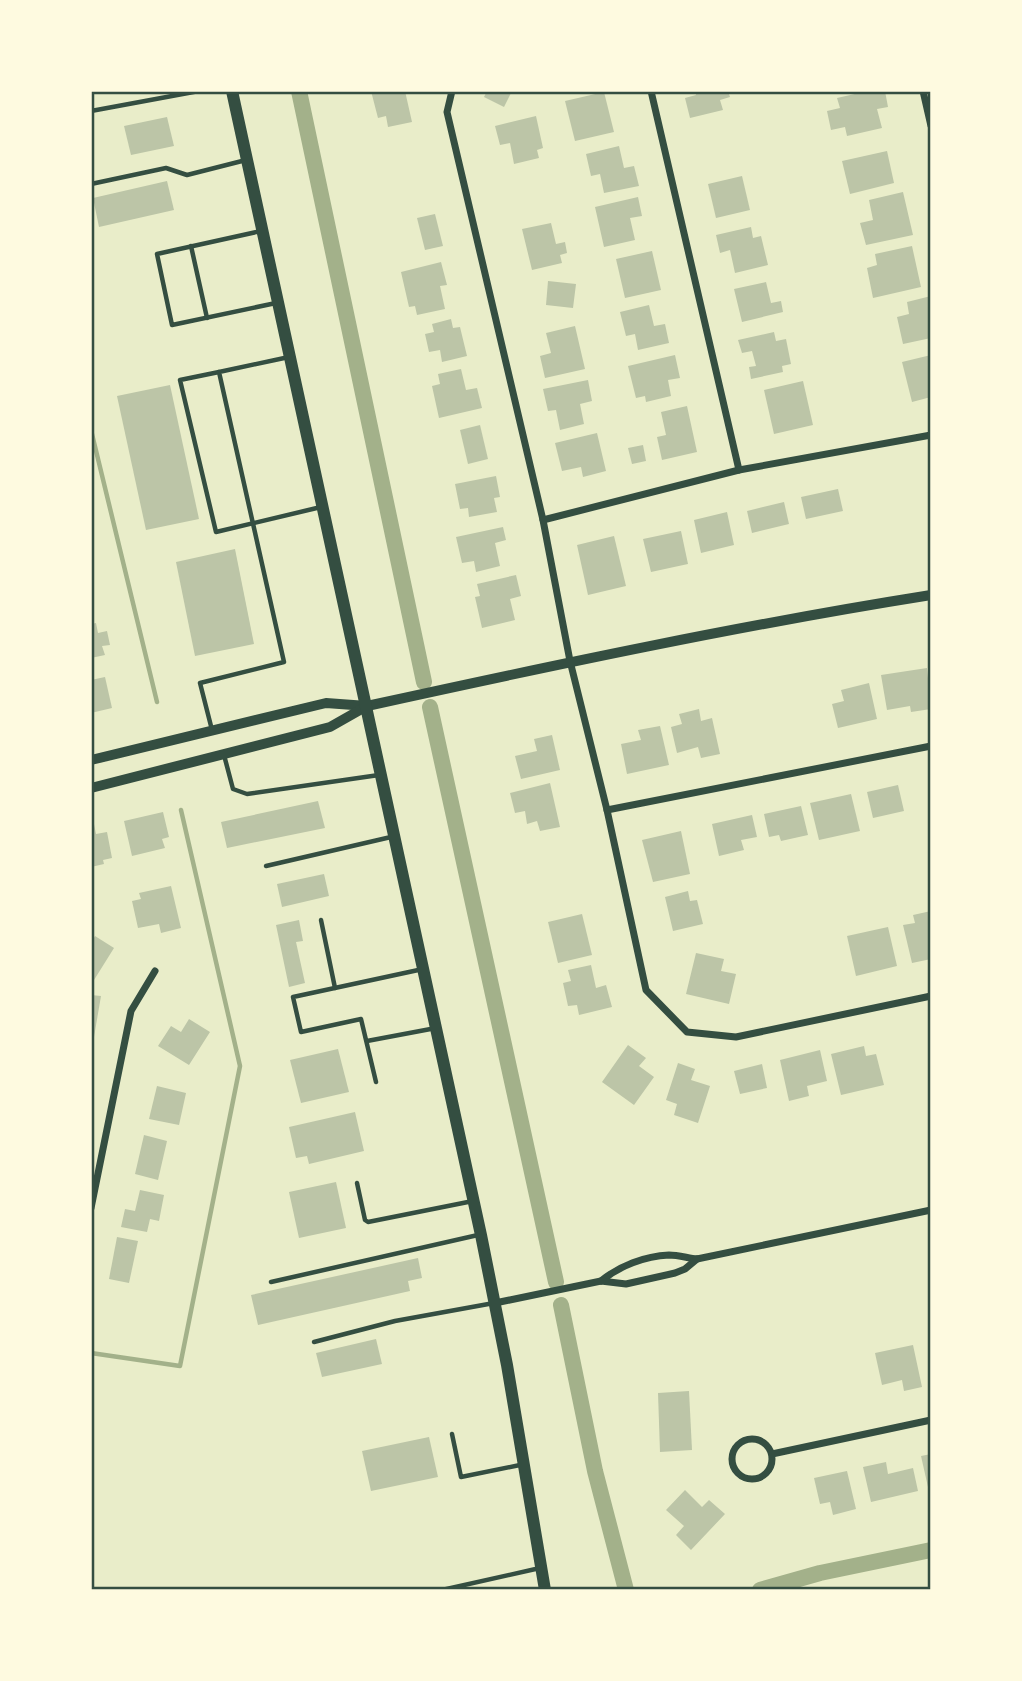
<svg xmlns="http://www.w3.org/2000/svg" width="1022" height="1681" font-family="Lora,serif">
<rect width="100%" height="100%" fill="#e9edc9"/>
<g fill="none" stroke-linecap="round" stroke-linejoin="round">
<!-- stream -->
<g stroke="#a3b18a" stroke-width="4.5">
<path d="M91 430 157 702"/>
<path d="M91 1353 180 1366 240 1066 181 810"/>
</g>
<!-- canal -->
<g stroke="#a3b18a" stroke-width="16">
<path d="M299 91 424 682"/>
<path d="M430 707 556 1282"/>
<path d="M561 1305 595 1471 626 1590"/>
<path d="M760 1590 820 1573 931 1550"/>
</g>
</g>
<!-- building -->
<g fill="#bcc5a7">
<path d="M371 91H405L412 122 388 127 386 116 378 118Z"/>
<path d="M487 91H512L504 107 484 97Z"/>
<path d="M695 91H728L730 97 720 100 723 110 690 118 685 98 696 95Z"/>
<path d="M868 91H885L888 107 877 109 882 128 847 136 845 127 831 130 827 111 840 108 837 98Z"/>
<path d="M604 92 614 132 575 141 565 101Z"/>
<path d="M536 116 543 148 537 150 539 158 514 164 510 143 500 145 495 126Z"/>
<path d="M167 117 174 146 131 155 124 126Z"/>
<path d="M619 146 624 168 634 166 639 186 604 193 600 174 591 176 586 154Z"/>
<path d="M887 151 894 183 850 194 842 161Z"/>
<path d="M742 176 750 210 716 218 708 184Z"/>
<path d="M167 181 174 210 99 227 93 198Z"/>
<path d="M903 192 913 235 866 245 860 223 873 220 869 200Z"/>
<path d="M638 197 642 216 630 218 635 240 604 247 595 207Z"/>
<path d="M435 214 443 246 425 250 417 218Z"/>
<path d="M551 223 556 244 565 242 567 253 560 255 562 263 532 270 522 229Z"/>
<path d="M751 227 753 238 761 236 768 265 735 273 730 250 720 253 716 235Z"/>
<path d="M912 246 921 287 873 298 867 268 877 265 875 254Z"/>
<path d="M652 251 661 290 625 298 616 259Z"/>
<path d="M441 262 447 285 440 286 445 309 417 315 415 306 409 307 401 272Z"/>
<path d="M548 281 576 284 573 308 546 305Z"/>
<path d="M766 282 771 303 781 301 783 312 742 322 734 289Z"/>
<path d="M931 296V338L903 344 897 317 909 314 907 302Z"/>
<path d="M649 305 654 326 665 324 669 343 638 350 635 334 626 336 620 312Z"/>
<path d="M451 319 453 328 460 327 467 356 442 362 440 350 429 352 425 334 434 332 432 324Z"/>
<path d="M575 326 585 369 545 378 540 356 551 353 546 333Z"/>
<path d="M774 332 776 341 786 339 791 364 782 366 783 372 751 379 749 367 756 366 752 351 742 353 738 340Z"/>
<path d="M675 355 680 378 668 380 671 396 646 402 645 396 636 398 628 366Z"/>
<path d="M931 355V397L912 402 902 362Z"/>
<path d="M461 369 466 390 477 388 482 408 439 418 432 386 440 384 438 374Z"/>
<path d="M588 380 592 401 580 404 584 424 560 430 556 410 548 411 543 389Z"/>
<path d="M803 381 813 425 774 434 764 390Z"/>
<path d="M170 385 199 519 146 530 117 396Z"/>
<path d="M687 406 697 452 662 460 657 437 666 435 661 412Z"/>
<path d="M480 425 488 459 468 464 460 430Z"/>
<path d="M597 433 606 471 583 477 581 467 562 471 555 443Z"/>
<path d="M643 445 646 461 632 464 628 448Z"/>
<path d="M496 476 500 497 494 498 497 512 469 517 468 508 460 509 455 484Z"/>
<path d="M838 489 843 511 806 519 801 497Z"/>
<path d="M784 502 789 524 752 533 747 511Z"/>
<path d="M727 512 734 545 701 553 694 520Z"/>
<path d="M503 527 506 540 495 543 500 566 476 572 474 561 462 563 456 537Z"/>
<path d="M681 531 688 564 651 572 643 539Z"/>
<path d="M614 536 626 586 588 595 577 545Z"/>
<path d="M235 549 254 644 195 656 176 562Z"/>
<path d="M516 575 521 596 510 599 515 620 482 628 475 597 480 596 477 584Z"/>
<path d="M96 623 98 633 107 631 110 645 102 646 105 655 91 658V624Z"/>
<path d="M927 668 931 709 911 712 910 706 887 710 881 675Z"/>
<path d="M105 677 112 708 91 713V680Z"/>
<path d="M869 683 877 719 838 728 832 704 844 701 841 690Z"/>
<path d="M699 709 701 721 712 718 720 754 701 758 698 747 677 753 671 727 682 724 679 714Z"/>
<path d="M660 726 669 765 627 774 621 744 641 740 638 730Z"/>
<path d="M552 735 560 770 521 779 515 756 537 751 534 739Z"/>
<path d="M550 783 560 827 540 831 537 821 527 824 525 811 515 813 510 793Z"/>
<path d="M898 785 904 811 873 818 867 792Z"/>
<path d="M851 794 860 831 819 840 810 803Z"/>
<path d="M318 801 325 828 227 848 221 822Z"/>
<path d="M801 806 808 835 781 841 779 835 769 837 764 814Z"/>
<path d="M163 812 169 837 162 839 165 848 132 856 124 821Z"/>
<path d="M752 815 757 837 741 840 744 850 719 856 712 824Z"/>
<path d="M94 824 96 834 107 832 112 858 103 860 104 864 91 867V825Z"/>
<path d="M681 831 690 874 653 882 642 840Z"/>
<path d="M324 874 329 896 282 907 277 884Z"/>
<path d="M171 886 181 928 161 933 159 924 138 928 132 901 141 899 139 893Z"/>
<path d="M688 891 690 901 697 900 703 924 673 931 665 897Z"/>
<path d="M931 911V959L912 963 903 925 915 923 913 915Z"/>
<path d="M582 914 592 955 558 963 548 922Z"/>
<path d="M299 920 303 941 296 942 305 983 289 987 276 925Z"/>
<path d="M888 927 897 966 856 976 847 936Z"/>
<path d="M95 936 114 948 94 980 91 978V943Z"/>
<path d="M696 953 724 959 721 971 736 974 729 1004 686 994Z"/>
<path d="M591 965 596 988 606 985 612 1007 579 1015 577 1005 568 1006 563 983 571 981 568 970Z"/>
<path d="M91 995 101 996 94 1037 91 1036Z"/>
<path d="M189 1019 210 1032 189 1065 158 1046 171 1026 181 1032Z"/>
<path d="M628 1045 646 1058 639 1066 654 1077 634 1105 602 1082Z"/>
<path d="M864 1046 866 1056 876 1054 884 1085 841 1095 831 1054Z"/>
<path d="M338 1049 349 1092 301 1103 290 1060Z"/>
<path d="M820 1050 827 1081 807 1086 809 1096 789 1101 780 1060Z"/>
<path d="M678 1063 695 1069 691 1080 710 1086 698 1123 674 1115 677 1104 666 1100Z"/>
<path d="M762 1064 767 1088 740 1094 734 1071Z"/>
<path d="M157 1086 186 1093 179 1125 149 1119Z"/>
<path d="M355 1112 364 1151 309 1164 307 1156 296 1158 289 1127Z"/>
<path d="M144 1135 167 1141 158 1180 135 1174Z"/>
<path d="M336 1182 346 1228 299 1238 289 1192Z"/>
<path d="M140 1190 164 1195 159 1221 150 1219 147 1232 121 1227 125 1209 135 1211Z"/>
<path d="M117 1237 138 1241 129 1283 109 1279Z"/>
<path d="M418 1258 422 1278 408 1281 410 1291 258 1325 251 1295Z"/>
<path d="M376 1339 382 1364 322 1377 316 1353Z"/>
<path d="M913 1345 922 1387 904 1391 902 1380 882 1385 875 1353Z"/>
<path d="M689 1391 692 1450 660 1452 658 1393Z"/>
<path d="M429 1437 438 1477 371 1491 362 1451Z"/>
<path d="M931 1454V1496H930L921 1456Z"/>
<path d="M886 1462 888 1474 913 1468 918 1491 871 1502 863 1467Z"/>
<path d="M847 1471 856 1509 833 1515 830 1502 820 1504 814 1478Z"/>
<path d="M685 1490 702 1507 709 1500 725 1514 691 1550 676 1535 684 1526 666 1510Z"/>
</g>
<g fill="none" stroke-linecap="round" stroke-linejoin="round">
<!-- service -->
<g stroke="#344e41" stroke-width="4.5">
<path d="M91 111 199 91"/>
<path d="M91 184 166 168 187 175 246 160"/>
<path d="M261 231 157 254 172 325 276 303"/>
<path d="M191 246 207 318"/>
<path d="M219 372 180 380 216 532 321 507"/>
<path d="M212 730 200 683 284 662 219 372 289 357"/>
<path d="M224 755 233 789 247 794 379 775"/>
<path d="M266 866 391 837"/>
<path d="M321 920 335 988"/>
<path d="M367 1041 436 1028"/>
<path d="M376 1082 361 1019 301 1032 293 997 423 969"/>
<path d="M357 1183 365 1220 368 1222 473 1201"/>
<path d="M271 1282 478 1235"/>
<path d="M314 1342 395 1321 494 1303"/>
<path d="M452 1434 461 1477 520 1465"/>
<path d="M442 1590 540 1568"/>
</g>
<!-- minor -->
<g stroke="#344e41" stroke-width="7">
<path d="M452 91 447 112 543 520 570 661 607 810 646 990 687 1032 736 1037 931 996"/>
<path d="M651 91 739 470"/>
<path d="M923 91 931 126"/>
<path d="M543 520 739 470 931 435"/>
<path d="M607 810 931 746"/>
<path d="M91 1208 131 1011 155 971"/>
<path d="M601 1281C619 1266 645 1256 669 1255 678 1255 688 1258 697 1259L931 1210"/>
<path d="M495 1303 601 1281 626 1284 675 1273 685 1269 697 1259"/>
<circle cx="752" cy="1459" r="20"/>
<path d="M772 1454 931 1420"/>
</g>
<!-- tertiary -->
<g stroke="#344e41" stroke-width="10">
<path d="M91 760 326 703 367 706"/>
<path d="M91 788 330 727 367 706C554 665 742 625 931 595"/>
</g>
<!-- secondary -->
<path stroke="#344e41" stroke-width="12" d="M232 91 481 1235 507 1365 545 1590"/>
</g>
<!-- border -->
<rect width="1022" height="1681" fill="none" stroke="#fefae0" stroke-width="186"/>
<rect x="93" y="93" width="836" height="1495" fill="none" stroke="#344e41" stroke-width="2.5"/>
</svg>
